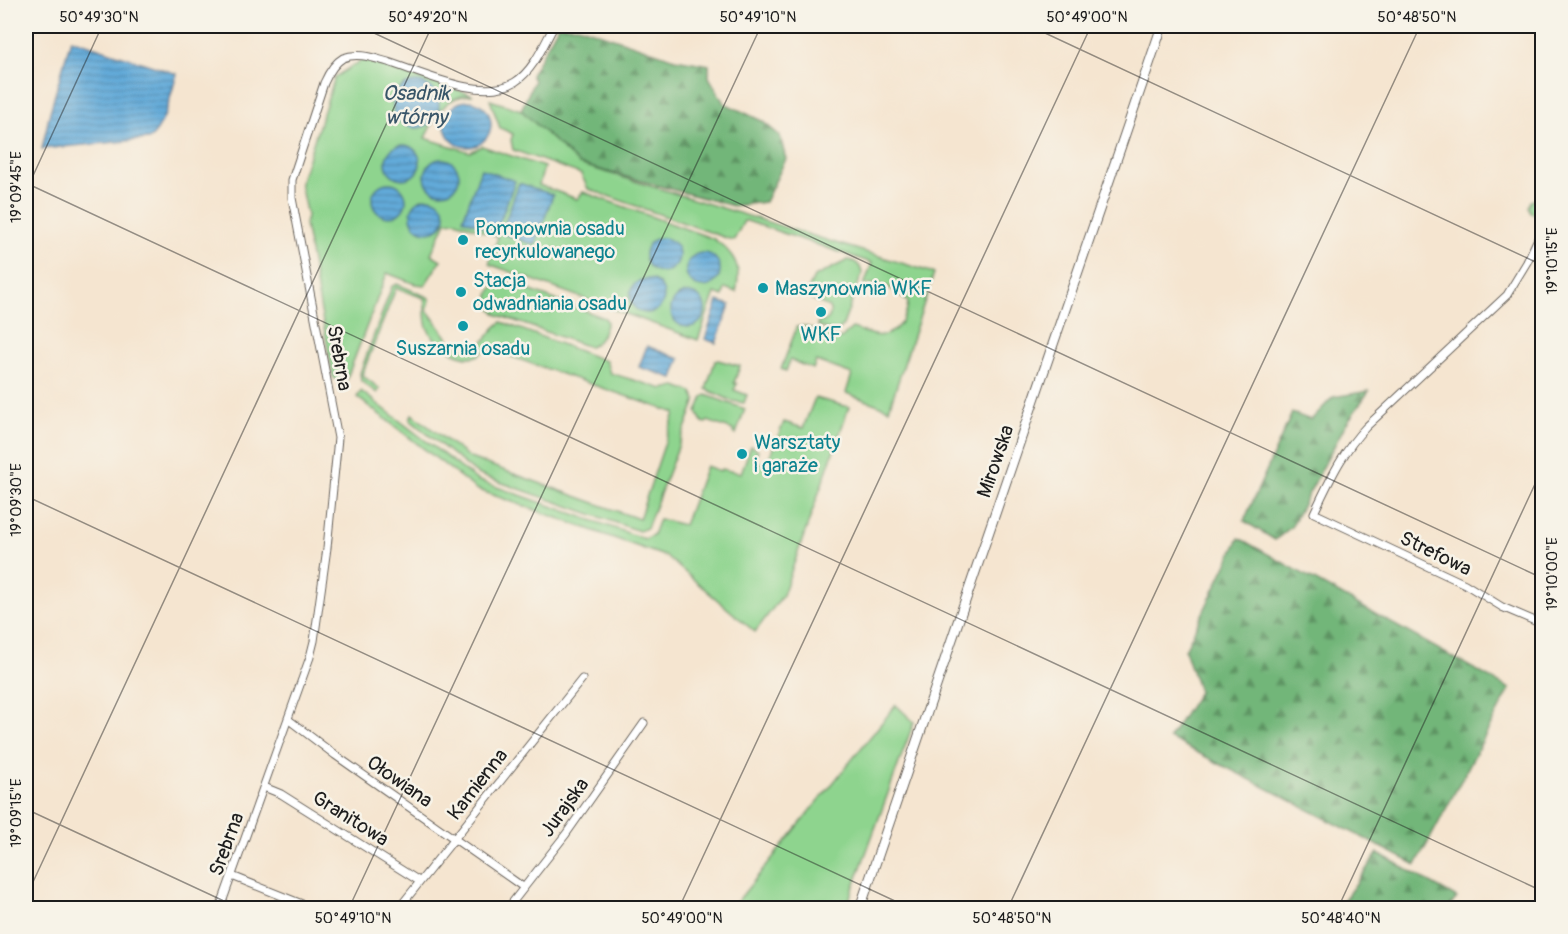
<svg xmlns="http://www.w3.org/2000/svg" width="1568" height="934" font-family="Pangolin,sans-serif">
<defs>
<pattern id="forest-firs" width="22" height="20" patternUnits="userSpaceOnUse" patternTransform="scale(1.5)"><rect width="22" height="20" fill="#72b679"/><path d="M5 1l3.5 6h-7zM16 11l3.5 6h-7z" fill="#5d9362"/></pattern>
<pattern id="water-rules" width="6" height="5" patternUnits="userSpaceOnUse" patternTransform="scale(1.5)"><rect width="6" height="5" fill="#62aad9"/><path d="M0 2.5h6" fill="none" stroke="#508aaf"/></pattern>
</defs>
<rect width="100%" height="100%" fill="#f7f3e8"/>
<filter id="ink" filterUnits="userSpaceOnUse"><feTurbulence type="fractalNoise" baseFrequency=".0167" numOctaves="2"/><feDisplacementMap in="SourceGraphic" scale="12" xChannelSelector="R" yChannelSelector="G"/><feConvolveMatrix kernelMatrix="1 2 1 2 8 2 1 2 1" color-interpolation-filters="sRGB"/></filter>
<filter id="wash" filterUnits="userSpaceOnUse"><feTurbulence type="fractalNoise" baseFrequency=".008" numOctaves="4" result="noise"/><feDisplacementMap in="SourceGraphic" scale="24" xChannelSelector="R" yChannelSelector="G"/><feGaussianBlur stdDeviation="1.35" result="paint"/><feColorMatrix in="noise" values="0 0 0 0 0 0 0 0 0 0 0 0 0 0 0 0 0 1.4 0 .05"/><feComposite in="paint" operator="in"/></filter>
<g filter="url(#wash)">
<rect width="100%" height="100%" fill="#f5e5d0"/>
<!-- green -->
<g fill="#8ed48e" stroke="#557855" stroke-width="1.5">
<path d="M363 59 473 95C445 95 436 115 425 138L470 152 482 146 544 167 539 185 577 199 583 192 714 239C735 254 742 266 736 292L725 288 723 296 715 293 698 340 489 264 498 237 456 221 446 222 431 254 441 260 425 285 415 284 387 273 344 386 333 377 305 224 307 216 300 183 335 77Z"/>
<path d="M490 100 521 110 579 164 934 273 889 409 846 393 852 374 816 361 813 369 790 360 786 371 781 369 797 327 804 326 840 339 852 328C860 330 868 334 875 335 894 339 907 318 908 302 890 288 889 282 864 285L872 263 747 221H744L734 240 729 239 588 189 581 174 513 150 511 140 513 134 500 128Z"/>
<path d="M1538 198 1542 200V216L1531 213 1528 207 1531 201Z"/>
<path d="M848 260C856 261 861 265 862 274L843 325 838 331H832L818 326V322C827 323 833 316 829 307L805 296 814 277Z"/>
<path d="M504 281 605 318 607 322C603 333 601 343 589 347L498 315C484 306 487 293 497 282Z"/>
<path d="M397 284 428 297 430 300 427 310 450 341 448 344 453 346 456 344 464 349 475 350C486 342 491 328 502 322L606 361 610 373 663 389 676 386 692 392 696 400 647 528 639 531 477 474 410 420 412 414 470 458 639 519 675 413 486 348C484 350 482 353 479 355 462 363 433 343 427 327 424 318 426 308 424 298L396 288 362 375 380 389 377 393 361 381 360 373 392 286Z"/>
<path d="M718 360 740 366 734 383 737 384 734 390 747 395 744 403 732 401 706 389 715 361Z"/>
<path d="M361 391 477 480 645 539 653 535 659 519 684 525 706 466 720 471 721 469 741 473 751 446 758 450 754 460 766 465 784 422 803 428 815 398 849 407 783 595 755 632 667 557 476 489 357 397Z"/>
<path d="M706 395 745 409 736 434 733 433V430L708 421 706 423 702 422 697 412 703 397Z"/>
<path d="M896 705 914 722 846 908H732Z"/>
</g>
<!-- forest -->
<g fill="url(#forest-firs)" stroke="#47694a" stroke-width="1.5">
<path d="M558 26H578L675 59 709 65V77L724 103 762 121 780 136 786 159 765 202 733 206 579 164 521 110 534 81 531 75Z"/>
<path d="M1369 391 1346 424 1291 527 1275 540 1244 521 1292 413 1311 420 1333 397Z"/>
<path d="M1239 538 1510 689 1416 865 1169 738 1199 692 1185 650Z"/>
<path d="M1378 853 1457 898 1448 908H1338Z"/>
</g>
<!-- water -->
<g fill="url(#water-rules)" stroke="#3f637a" stroke-width="1.5">
<path d="M71 39 177 74C171 92 165 128 149 139L42 149 50 112Z"/>
<circle cx="416" cy="105" r="23"/>
<circle cx="468" cy="124" r="23"/>
<circle cx="403" cy="162" r="17"/>
<circle cx="442" cy="176" r="17"/>
<path d="M481 169 515 181 496 232 463 219Z"/>
<path d="M519 183 553 195 535 245 501 233Z"/>
<circle cx="389" cy="200" r="17"/>
<circle cx="428" cy="215" r="17"/>
<circle cx="662" cy="255" r="17"/>
<circle cx="703" cy="270" r="17"/>
<circle cx="647" cy="296" r="17"/>
<circle cx="688" cy="310" r="17"/>
<path d="M718 301 730 305 716 343 705 339Z"/>
<path d="M647 346 680 359 673 378 639 367Z"/>
</g>
</g>
<g filter="url(#ink)">
<g fill="none" stroke-linecap="round" stroke-linejoin="round">
<!-- minor casing -->
<g stroke="#68625b" stroke-width="9">
<g id="minor">
<path d="M1542 230 1527 262 1507 295 1366 427C1342 452 1329 482 1314 513L1465 584 1502 607 1542 624"/>
<path d="M289 720 335 755 523 887"/>
<path d="M264 787 281 794 419 881"/>
<path d="M232 876 312 908"/>
<path d="M220 908 310 657 314 641 327 548 338 438 292 198V180L324 83C328 74 334 63 343 58 358 52 373 58 388 62 423 73 482 102 515 82 534 70 544 44 554 26"/>
<path d="M399 908 582 679"/>
<path d="M508 908 566 834 644 723"/>
</g>
</g>
<!-- tertiary casing -->
<g stroke="#68625b" stroke-width="11">
<path id="tertiary" d="M860 908 1162 26"/>
</g>
<!-- minor -->
<use href="#minor" stroke="#fff" stroke-width="7"/>
<!-- tertiary -->
<use href="#tertiary" stroke="#fff" stroke-width="9"/>
</g>
</g>
<!-- ticks -->
<path fill="none" stroke="#1c1c1c" stroke-width="1.5" stroke-opacity="0.45" d="M359 26 1542 578M1030 26 1542 265M26 183 1542 891M26 191 102 26M26 496 910 908M26 809 239 908M26 897 432 26M349 908 761 26M679 908 1091 26M1008 908 1420 26M1338 908 1542 469"/>
<!-- markers -->
<g fill="#0f9aa8" stroke="#f7f3e8" stroke-width="2">
<circle cx="463" cy="240" r="6"/>
<circle cx="763" cy="288" r="6"/>
<circle cx="461" cy="292" r="6"/>
<circle cx="821" cy="312" r="6"/>
<circle cx="463" cy="326" r="6"/>
<circle cx="742" cy="454" r="6"/>
</g>
<g text-anchor="middle" stroke-width="5" stroke-linejoin="round" paint-order="stroke">
<!-- culture labels -->
<g font-size="20" fill="#0d838f" stroke="#f7f3e8" text-anchor="start">
<text x="475" y="235">Pompownia osadu<tspan x="475" dy="23">recyrkulowanego</tspan></text>
<text x="473" y="287">Stacja<tspan x="473" dy="23">odwadniania osadu</tspan></text>
<text x="775" y="295">Maszynownia WKF</text>
<text x="821" y="341" text-anchor="middle">WKF</text>
<text x="463" y="355" text-anchor="middle">Suszarnia osadu</text>
<text x="754" y="449">Warsztaty<tspan x="754" dy="23">i garaże</tspan></text>
</g>
<!-- street labels -->
<g font-size="20" fill="#1c1c1c" stroke="#f7f3e8">
<text transform="translate(340 358) rotate(80)" y="7">Srebrna</text>
<text transform="translate(995 461) rotate(-71)" y="7">Mirowska</text>
<text transform="translate(1436 553) rotate(26)" y="7">Strefowa</text>
<text transform="translate(400 781) rotate(35)" y="7">Ołowiana</text>
<text transform="translate(477 784) rotate(-52)" y="7">Kamienna</text>
<text transform="translate(564 807) rotate(-54)" y="7">Jurajska</text>
<text transform="translate(351 818) rotate(32)" y="7">Granitowa</text>
<text transform="translate(226 844) rotate(-70)" y="7">Srebrna</text>
</g>
<!-- water labels -->
<g font-size="21" font-style="italic" fill="#385568" stroke="#f7f3e8">
<text x="416" y="100">Osadnik<tspan x="416" dy="24">wtórny</tspan></text>
</g>
</g>
<!-- margin -->
<rect width="1568" height="934" fill="none" stroke="#f7f3e8" stroke-width="66"/>
<rect x="33" y="33" width="1502" height="868" fill="none" stroke="#1c1c1c" stroke-width="2"/>
<g font-size="15" text-anchor="middle" fill="#1c1c1c">
<text x="99" y="22">50°49'30"N</text>
<text x="428" y="22">50°49'20"N</text>
<text x="758" y="22">50°49'10"N</text>
<text x="1087" y="22">50°49'00"N</text>
<text x="1417" y="22">50°48'50"N</text>
<text transform="translate(16 187) rotate(-90)" y="5">19°09'45"E</text>
<text transform="translate(1552 261) rotate(-90)" y="5">19°10'15"E</text>
<text transform="translate(16 500) rotate(-90)" y="5">19°09'30"E</text>
<text transform="translate(1552 574) rotate(-90)" y="5">19°10'00"E</text>
<text transform="translate(16 813) rotate(-90)" y="5">19°09'15"E</text>
<text x="353" y="923">50°49'10"N</text>
<text x="682" y="923">50°49'00"N</text>
<text x="1012" y="923">50°48'50"N</text>
<text x="1341" y="923">50°48'40"N</text>
</g>
</svg>
